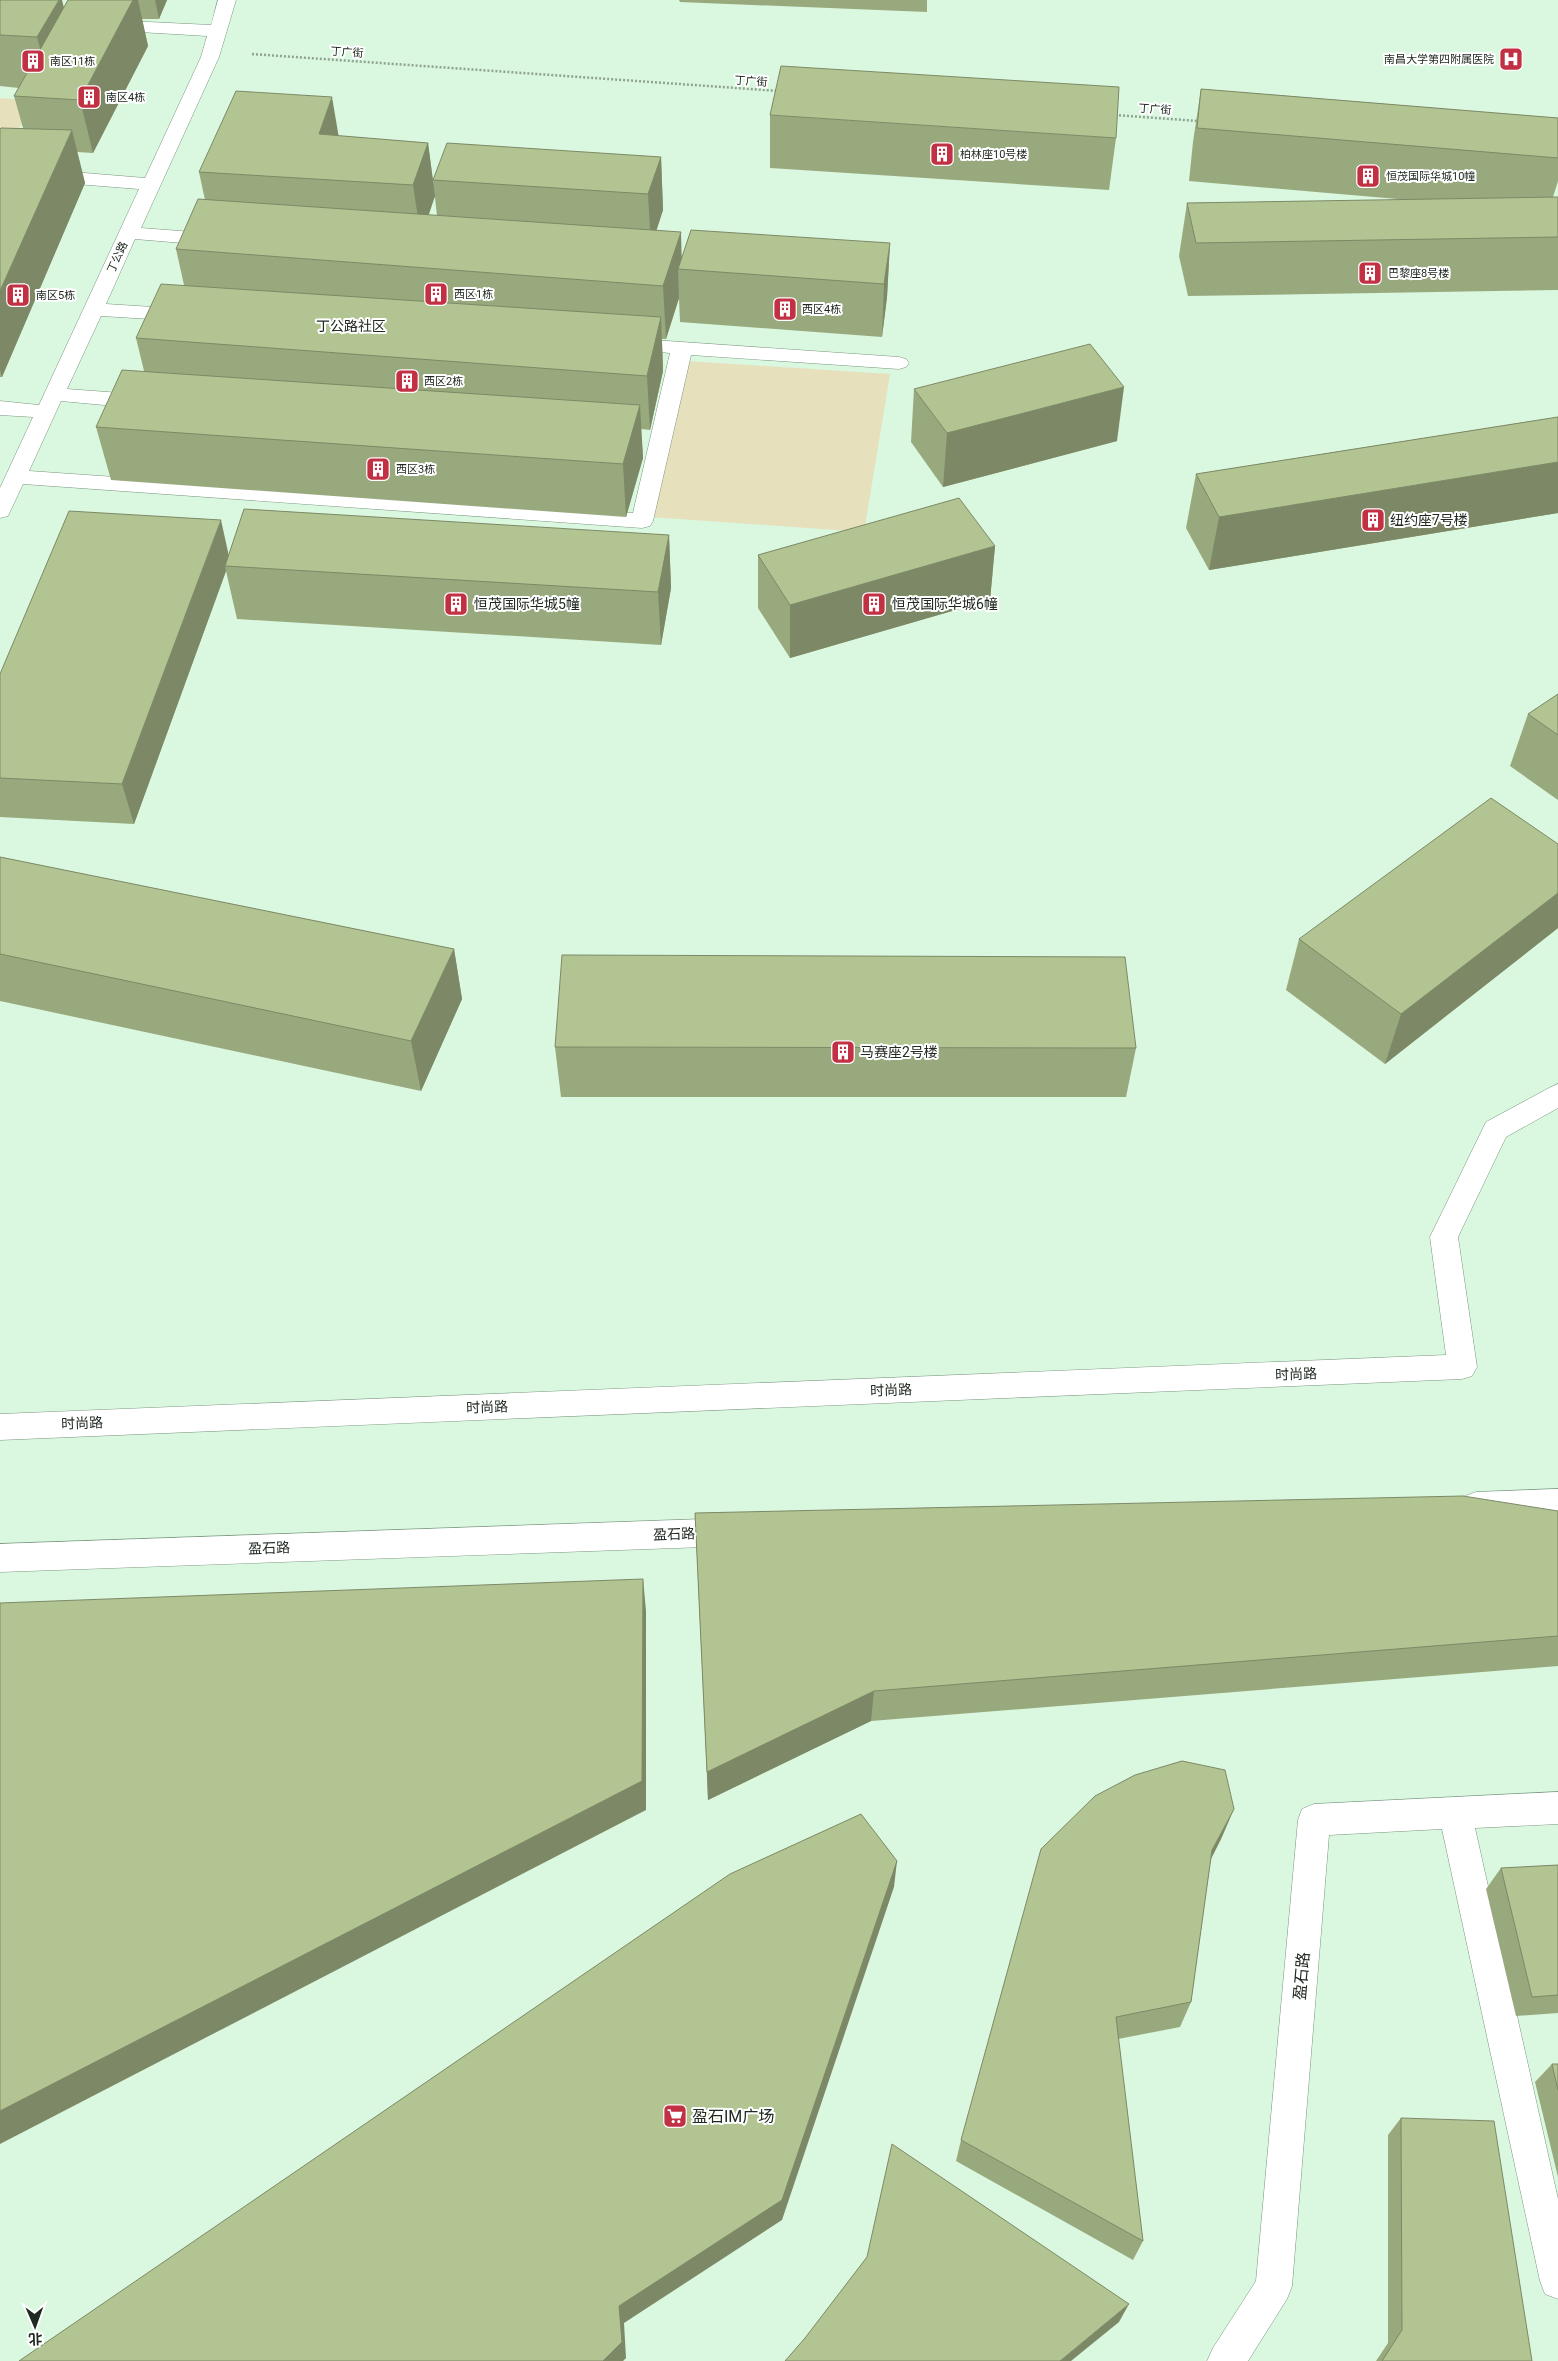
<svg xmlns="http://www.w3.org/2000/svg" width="1558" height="2361" font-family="Roboto,'Noto Sans SC',sans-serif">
<rect width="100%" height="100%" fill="#daf7df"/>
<!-- green -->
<g fill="#e7e0bd">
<path d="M0 98 35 101 0 162Z"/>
<path d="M686 361 890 374 864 532 650 517Z"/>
</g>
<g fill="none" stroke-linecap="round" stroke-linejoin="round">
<!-- minor casing -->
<g stroke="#7b9580" stroke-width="1">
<g id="minor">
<path d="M218 0H236L219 57 141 228 219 234 226 236 229 240 226 244 219 246 135 239 106 304 184 309 191 311 194 315 191 319 184 321 101 316 67 389 147 395 154 397 158 402 154 407 147 409 61 401 29 471 633 513 670 353 617 348 614 344 617 340 624 338 899 357 906 359 909 363 906 367 899 369 691 355 653 521 650 526 642 528 23 484 8 516 0 518V488L33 417 0 415V401L39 405 139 189 0 178V166L145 178 201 57 207 36 106 30 100 29 97 25 100 21 106 20 211 25Z"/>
<path d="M1558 1084V1108L1506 1137 1458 1237 1477 1367 1472 1376 1462 1379 0 1440V1414L1446 1355 1430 1237 1486 1122 1549 1088Z"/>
<path d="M1558 1489V1515L1476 1518 1465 1514 1461 1505 1465 1496 1476 1492Z"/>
<path d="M733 1518 744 1522 748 1532 744 1542 733 1546 0 1572V1544Z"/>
<path d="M1558 1792V1824L1475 1828 1558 2199V2299L1545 2294 1540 2281 1442 1829 1329 1835 1292 2286 1287 2299 1248 2361H1207L1213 2348 1256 2281 1298 1820 1302 1809 1314 1804Z"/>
</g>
</g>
<!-- path -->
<g stroke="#8ea391" stroke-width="2.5" stroke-dasharray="2 2" stroke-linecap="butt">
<path d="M252 54 779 91"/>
<path d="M1115 115 1198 121"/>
</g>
<!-- minor -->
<use href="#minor" fill="#fff" fill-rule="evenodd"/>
</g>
<!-- wall -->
<g fill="#99a97e">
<path d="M0 0 64 7 68 0H167L159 19H142L148 46 93 153 77 152 85 183 2 377H0V129L23 128 14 96 19 88 0 86Z"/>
<path d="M679 0H927V12L680 2Z"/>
<path d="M1201 89 1558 118V181L1553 197H1558V290L1188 296 1179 256 1187 203 1409 200 1189 181 1193 142Z"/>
<path d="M770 115 1116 138 1109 190 770 168Z"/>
<path d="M338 136 428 143 435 196 428 215 437 216 433 180 661 157 663 210 656 231 682 257 890 243 887 297 882 337 680 322 679 298 666 339H662L663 371 650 430 641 429 643 458 626 517 111 480 96 427 144 371 136 338 184 285 176 249 205 200 199 172Z"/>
<path d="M914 389 1117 441 943 487 911 442Z"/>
<path d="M1558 417V513L1209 570 1186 528 1196 474Z"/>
<path d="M669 535 671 588 661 645 237 619 226 571 134 824 0 817V674L229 555Z"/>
<path d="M995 546 990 600 790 658 758 608V555Z"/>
<path d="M1558 694V800L1510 766 1528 714Z"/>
<path d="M1558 844V928L1385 1064 1286 990 1299 939Z"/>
<path d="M0 857 454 949 462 999 421 1091 0 1001Z"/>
<path d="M555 1047 1136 1048 1126 1097H561Z"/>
<path d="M1558 1511V1666L871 1721 708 1800 695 1513Z"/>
<path d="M1222 1837 1211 1858 1191 2002 1180 2027 1118 2039 1143 2241 1133 2260 956 2161 961 2140Z"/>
<path d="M1558 1865V2013L1516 2016 1486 1889 1501 1868Z"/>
<path d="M1552 2064H1558V2177L1535 2082Z"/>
<path d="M1401 2118 1532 2361H1376L1388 2343V2135Z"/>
</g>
<!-- shaded-wall -->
<g fill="#7d8966">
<path d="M59 0H62L74 47 51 90 37 37Z"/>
<path d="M133 0H138L148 46 93 153 80 100Z"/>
<path d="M155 0H167L159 19Z"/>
<path d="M332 97 341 150 319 134Z"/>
<path d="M72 130 85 183 2 377 0 370V291Z"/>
<path d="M428 143 435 196 421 238 413 185Z"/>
<path d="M661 157 663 210 651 247 648 194Z"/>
<path d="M681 232 682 269H678L679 298 666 339 663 286Z"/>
<path d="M890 243 887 297 882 337 884 284Z"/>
<path d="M661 317 663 371 650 430 647 376Z"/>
<path d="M1124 387 1117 441 943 487 947 433Z"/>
<path d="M640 405 643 458 626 517 623 464Z"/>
<path d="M1558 462V513L1209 570 1219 517Z"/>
<path d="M221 520 230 561 225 566 226 571 134 824 122 784Z"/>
<path d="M669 535 671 588 661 645 658 592Z"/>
<path d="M995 546 990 600 790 658V605Z"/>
<path d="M1558 893V928L1385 1064 1401 1014Z"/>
<path d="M454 949 462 999 421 1091 411 1041Z"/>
<path d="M643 1579 646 1611V1810L0 2144V2111Z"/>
<path d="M874 1691 871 1721 708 1800 707 1772Z"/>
<path d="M1234 1809 1222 1837 1202 1877 1212 1850Z"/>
<path d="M897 1861 894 1887 782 2220 624 2323 626 2358 623 2361H603L619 2306Z"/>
<path d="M1129 2304 1119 2322 1071 2361H1060Z"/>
</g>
<!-- building -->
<g fill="#b2c492" stroke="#7d8966">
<path d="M0 0H59L37 37 0 35Z"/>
<path d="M68 0H133L80 100 14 96Z"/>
<path d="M781 66 1119 87 1116 138 770 115Z"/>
<path d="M1201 89 1558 118V158L1197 128Z"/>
<path d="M236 91 332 97 319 134 428 143 413 185 199 172Z"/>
<path d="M1 128 72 130 0 291V129Z"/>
<path d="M447 143 661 157 648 194 433 180Z"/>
<path d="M1558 197V237L1196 243 1187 203Z"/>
<path d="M198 199 681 232 663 286 176 249Z"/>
<path d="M691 230 890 243 884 284 678 269Z"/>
<path d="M161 284 661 317 647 376 136 338Z"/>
<path d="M1090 344 1124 387 947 433 914 389Z"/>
<path d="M122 370 640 405 623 464 96 427Z"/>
<path d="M1558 417V462L1219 517 1196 474Z"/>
<path d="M959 498 995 546 790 605 758 555Z"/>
<path d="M244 509 669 535 658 592 225 566Z"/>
<path d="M69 511 221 520 122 784 0 778V674Z"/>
<path d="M1558 694V735L1528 714Z"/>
<path d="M1491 798 1558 844V893L1401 1014 1299 939Z"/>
<path d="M0 857 454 949 411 1041 0 954Z"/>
<path d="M562 955 1125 957 1136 1048 555 1047Z"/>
<path d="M1463 1496 1558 1511V1636L874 1691 707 1772 695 1513Z"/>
<path d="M643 1579 642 1781 0 2111V1603Z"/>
<path d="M1182 1761 1225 1770 1234 1809 1212 1850 1191 2002 1116 2017 1143 2241 961 2140 1041 1849 1095 1796 1135 1775Z"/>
<path d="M861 1814 897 1861 782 2200 619 2306 622 2342 603 2361H19L730 1874Z"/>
<path d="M1558 1865V1995L1532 1997 1501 1868Z"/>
<path d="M1552 2064H1558V2090Z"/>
<path d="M1401 2118 1494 2121 1532 2361H1382L1402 2330Z"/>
<path d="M892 2144 1129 2304 1060 2361H785L805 2338 867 2257Z"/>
</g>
<!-- icons -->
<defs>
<g id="hospital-square" transform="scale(1.25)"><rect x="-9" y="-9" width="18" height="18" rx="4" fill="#c13043" stroke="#fff"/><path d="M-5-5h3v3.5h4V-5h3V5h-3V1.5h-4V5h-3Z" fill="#fff"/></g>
<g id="building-square" transform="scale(1.25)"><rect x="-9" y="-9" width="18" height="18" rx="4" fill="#c13043" stroke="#fff"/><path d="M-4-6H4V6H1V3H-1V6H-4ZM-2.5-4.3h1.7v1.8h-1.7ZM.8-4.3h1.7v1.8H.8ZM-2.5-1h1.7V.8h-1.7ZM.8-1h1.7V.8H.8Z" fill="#fff"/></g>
<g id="supermarket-square" transform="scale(1.25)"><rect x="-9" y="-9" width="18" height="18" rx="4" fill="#c13043" stroke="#fff"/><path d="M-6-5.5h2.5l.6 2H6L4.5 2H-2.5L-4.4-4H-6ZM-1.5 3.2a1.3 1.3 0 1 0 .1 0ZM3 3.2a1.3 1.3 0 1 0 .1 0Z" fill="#fff"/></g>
</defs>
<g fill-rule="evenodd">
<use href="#hospital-square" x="1511" y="59"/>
<use href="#building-square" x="33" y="61"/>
<use href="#building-square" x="89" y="97"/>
<use href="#building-square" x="942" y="154"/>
<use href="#building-square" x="1368" y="176"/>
<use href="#building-square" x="1370" y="273"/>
<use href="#building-square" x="436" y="294"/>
<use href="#building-square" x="18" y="295"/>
<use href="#building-square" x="785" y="309"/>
<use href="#building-square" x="407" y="381"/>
<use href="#building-square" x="378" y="469"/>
<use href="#building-square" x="1373" y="520"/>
<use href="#building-square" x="456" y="604"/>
<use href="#building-square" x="874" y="604"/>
<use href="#building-square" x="843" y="1052"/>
<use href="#supermarket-square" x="675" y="2116"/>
</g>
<g text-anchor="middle" stroke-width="4" stroke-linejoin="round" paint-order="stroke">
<!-- far-street labels -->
<g font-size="11" fill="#202a22" stroke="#fff">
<text transform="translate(347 52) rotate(4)" y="4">丁广街</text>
<text transform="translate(751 81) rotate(4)" y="4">丁广街</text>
<text transform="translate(1155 109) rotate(4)" y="4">丁广街</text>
<text transform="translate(117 257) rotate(-65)" y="4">丁公路</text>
</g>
<!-- far-poi labels -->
<g font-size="11" fill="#202a22" stroke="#fff" text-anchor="start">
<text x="1494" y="63" text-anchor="end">南昌大学第四附属医院</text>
<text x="50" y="65">南区11栋</text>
<text x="106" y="101">南区4栋</text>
<text x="960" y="158">柏林座10号楼</text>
<text x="1386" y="180">恒茂国际华城10幢</text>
<text x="1388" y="277">巴黎座8号楼</text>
<text x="454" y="298">西区1栋</text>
<text x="36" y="299">南区5栋</text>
<text x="802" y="313">西区4栋</text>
<text x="424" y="385">西区2栋</text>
<text x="396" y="473">西区3栋</text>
</g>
<!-- far-quarter labels -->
<g font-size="14" fill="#202a22" stroke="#fff">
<text x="351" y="331">丁公路社区</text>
</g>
<!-- poi labels -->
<g font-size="14" fill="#202a22" stroke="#fff" text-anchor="start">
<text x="1390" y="525">纽约座7号楼</text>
<text x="474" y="609">恒茂国际华城5幢</text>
<text x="892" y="609">恒茂国际华城6幢</text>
<text x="860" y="1057">马赛座2号楼</text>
</g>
<!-- street labels -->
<g font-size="14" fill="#202a22" stroke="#fff">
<text transform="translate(1296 1374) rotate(-2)" y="5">时尚路</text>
<text transform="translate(891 1390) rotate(-2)" y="5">时尚路</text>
<text transform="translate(487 1407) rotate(-2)" y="5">时尚路</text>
<text transform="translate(82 1423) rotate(-2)" y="5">时尚路</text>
<text transform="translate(674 1534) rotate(-2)" y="5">盈石路</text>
<text transform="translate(269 1548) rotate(-2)" y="5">盈石路</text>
</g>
<!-- near-street labels -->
<g font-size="16" fill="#202a22" stroke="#fff">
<text transform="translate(1301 1976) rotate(-85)" y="6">盈石路</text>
</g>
<!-- near-poi labels -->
<g font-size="16" fill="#202a22" stroke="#fff" text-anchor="start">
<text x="692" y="2122">盈石IM广场</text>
</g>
</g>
<!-- north arrow -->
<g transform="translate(35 2326) rotate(178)" stroke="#ffffff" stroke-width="4" paint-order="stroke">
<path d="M0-4L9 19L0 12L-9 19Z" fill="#202a22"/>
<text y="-8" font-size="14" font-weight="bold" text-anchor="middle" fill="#202a22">北</text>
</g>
</svg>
